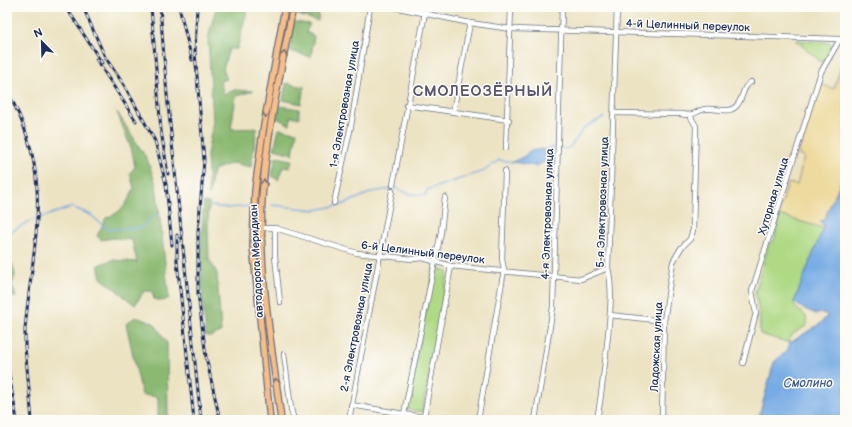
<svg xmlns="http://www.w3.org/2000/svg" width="852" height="427" font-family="'Balsamiq Sans',sans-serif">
<rect width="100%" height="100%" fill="#fdfcf7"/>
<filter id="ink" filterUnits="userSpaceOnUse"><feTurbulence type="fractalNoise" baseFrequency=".025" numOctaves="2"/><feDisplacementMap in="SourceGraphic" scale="8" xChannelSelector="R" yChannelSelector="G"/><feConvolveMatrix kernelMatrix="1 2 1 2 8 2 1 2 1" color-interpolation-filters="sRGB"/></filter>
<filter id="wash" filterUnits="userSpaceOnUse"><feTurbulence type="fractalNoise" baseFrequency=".012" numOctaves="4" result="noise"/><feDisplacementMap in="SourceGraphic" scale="16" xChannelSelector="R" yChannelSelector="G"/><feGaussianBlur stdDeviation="0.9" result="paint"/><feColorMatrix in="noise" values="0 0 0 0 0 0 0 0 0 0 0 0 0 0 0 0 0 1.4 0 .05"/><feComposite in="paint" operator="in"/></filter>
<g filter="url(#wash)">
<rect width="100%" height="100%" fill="#ece3c2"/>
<!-- green -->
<g fill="#afd984" stroke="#658471">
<path d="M795 40 831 43 830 57 821 62Z"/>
<path d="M779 215 823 228 794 302 795 307 806 316 807 325 793 334 789 339 790 343 760 334V316L755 293 769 243 774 241 779 220Z"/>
<path d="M434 268 448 271 422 412 407 409Z"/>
</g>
<!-- forest -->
<g fill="#8bb972" stroke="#537468">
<path d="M216 7H248L237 49H229L223 69 227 79 220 81 224 94 234 90 253 91 236 96 231 129 257 128 251 167 233 163 213 170 209 195 207 155 213 121 208 39Z"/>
<path d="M299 7H319L318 21 298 15Z"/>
<path d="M294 22 310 24 306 32 314 36 311 57 290 51Z"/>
<path d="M286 83 304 87 301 104 283 100Z"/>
<path d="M280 106 299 109V118L291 116 290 125 277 118Z"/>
<path d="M117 112 147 159 156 184 169 298 163 301 154 299 152 291H144L135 305 101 278 98 265 113 260 137 262 132 240 114 238 101 240 97 236 106 218C124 211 126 205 134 188L130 173 135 167 132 151Z"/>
<path d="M279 129 297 132 293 154 274 149Z"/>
<path d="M276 157 292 160 290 168 283 167 278 180 272 176Z"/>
<path d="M204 202 209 203 208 225 209 259 217 273 221 332 212 336H206C201 289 199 249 204 202Z"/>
<path d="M7 260 12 263 15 275 12 285 16 297 7 296Z"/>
<path d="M135 317 154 323 167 343 168 420H158V397L142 395 126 324Z"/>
</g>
<!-- sand -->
<path fill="#eeda9e" stroke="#84847e" d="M845 54V172L824 220 821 223 824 226 823 228 779 215V213L788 183 797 185 804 157 798 155 820 84 834 89Z"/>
<!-- water -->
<g fill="#77abe4" stroke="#496da1">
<path d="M543 149 548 160 536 166 512 162 525 156 529 151Z"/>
<path d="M845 172V420H758L774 362 787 351 790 343 821 323 827 316 825 313 816 314 802 308 794 302 824 226 820 221 824 220Z"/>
</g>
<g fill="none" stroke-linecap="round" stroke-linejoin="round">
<!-- stream -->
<g stroke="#77abe4" stroke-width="1.5">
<path d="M543 151 552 147 565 149 570 147 585 127 604 117"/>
<path d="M272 205 315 210 342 205 372 192 396 188 409 194 426 195 427 190 484 171 499 160 512 162"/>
<path d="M210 206 228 208 248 206"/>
<path d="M7 234 28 222 72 207 91 215 107 229 140 228 157 214"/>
</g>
</g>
</g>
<g filter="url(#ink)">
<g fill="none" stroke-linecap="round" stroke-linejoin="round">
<!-- minor casing -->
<g stroke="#646e81" stroke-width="6">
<g id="minor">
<path d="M394 7 470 23 511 29 840 39 821 72 752 291 756 313 743 363"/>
<path d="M406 105 509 120"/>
<path d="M453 112 470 23"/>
<path d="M614 113 681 114C694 117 695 111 705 109 716 107 730 116 738 104 744 96 742 87 751 82"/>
<path d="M506 148 511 7"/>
<path d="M393 185 426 7"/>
<path d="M334 203 351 126 370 7"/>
<path d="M262 228H275L357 253 412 259 423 258 451 266 581 279 608 268"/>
<path d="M275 228V256L280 302"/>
<path d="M610 315 664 321"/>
<path d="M284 354 291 409 294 420"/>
<path d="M351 405 440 420"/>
<path d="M404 414 441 232 445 197"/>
<path d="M424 417 451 266"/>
<path d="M349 420 392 191"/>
<path d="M478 420 504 270 502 259 505 171"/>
<path d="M535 420 553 307 562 7"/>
<path d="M597 420C602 392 605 364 608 335 610 313 613 290 608 268L617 7"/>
<path d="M662 420 664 321 673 262 681 248 690 239 693 230 696 126 690 116"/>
</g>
</g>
<!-- major casing -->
<g stroke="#646e81" stroke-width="8">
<g id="major">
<path d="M270 420 253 246 255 190 263 131 285 7"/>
<path d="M281 420C272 347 258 272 262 199 266 135 281 70 293 7"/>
</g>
</g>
<!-- minor -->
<use href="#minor" stroke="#fff" stroke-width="4.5"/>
<!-- major -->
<use href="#major" stroke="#f7be88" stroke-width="5.5"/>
<!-- rail casing -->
<g stroke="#1b2f5e" stroke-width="3">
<g id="rail">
<path d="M66 7 102 63"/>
<path d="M83 7 105 57 124 85 155 141 166 184 172 245"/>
<path d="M151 7 161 131 168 174"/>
<path d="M160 7 167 95 201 420"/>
<path d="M179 7 192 60"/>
<path d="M197 7 195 52 204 160 198 232V293L206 357 220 420"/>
<path d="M96 59 136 121"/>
<path d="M7 91C56 177 33 239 25 329V347L32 420"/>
<path d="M177 235V261L194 420"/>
<path d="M7 363 17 420"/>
</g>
</g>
<!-- rail -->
<use href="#rail" stroke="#fdfcf7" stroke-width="1.5" stroke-dasharray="4.5" stroke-linecap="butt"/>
</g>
<!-- one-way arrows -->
<defs><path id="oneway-chevron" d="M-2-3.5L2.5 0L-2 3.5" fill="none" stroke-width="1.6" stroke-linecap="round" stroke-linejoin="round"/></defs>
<g stroke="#7e6f71">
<use href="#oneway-chevron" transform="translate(284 54) rotate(-79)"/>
<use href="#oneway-chevron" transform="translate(266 115) rotate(100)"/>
<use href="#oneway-chevron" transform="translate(264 182) rotate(-85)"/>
<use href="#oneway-chevron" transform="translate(276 381) rotate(-97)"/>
</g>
</g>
<g text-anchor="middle" stroke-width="3" stroke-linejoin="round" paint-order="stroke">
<!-- street labels -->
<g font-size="11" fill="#1b2f5e" stroke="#fdfcf7">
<text transform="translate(688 25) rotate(2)" y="4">4-й Целинный переулок</text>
<text transform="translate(344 104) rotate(-80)" y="4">1-я Электровозная улица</text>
<text transform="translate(773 196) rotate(-73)" y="4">Хуторная улица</text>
<text transform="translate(602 202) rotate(-88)" y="4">5-я Электровозная улица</text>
<text transform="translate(547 214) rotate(-88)" y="4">4-я Электровозная улица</text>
<text transform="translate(423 252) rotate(7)" y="4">6-й Целинный переулок</text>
<text transform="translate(256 261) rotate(-93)" y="4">автодорога Меридиан</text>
<text transform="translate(356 327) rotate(-79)" y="4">2-я Электровозная улица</text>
<text transform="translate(656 347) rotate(-87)" y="4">Ладожская улица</text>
</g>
<!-- water labels -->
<g font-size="12" font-style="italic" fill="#3b5a8d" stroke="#fdfcf7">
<text x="808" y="387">Смолино</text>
</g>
<!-- district labels -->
<g font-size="15" font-weight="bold" letter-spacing="1" fill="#595470" stroke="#fdfcf7">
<text x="483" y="96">СМОЛЕОЗЁРНЫЙ</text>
</g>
</g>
<!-- margin -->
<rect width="852" height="427" fill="none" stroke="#fdfcf7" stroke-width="24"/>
<!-- north arrow -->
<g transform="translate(42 42) rotate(337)" stroke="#fdfcf7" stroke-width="3" paint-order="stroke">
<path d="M0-3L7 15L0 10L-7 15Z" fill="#1b2f5e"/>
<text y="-6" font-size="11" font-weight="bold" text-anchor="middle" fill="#1b2f5e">N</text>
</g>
</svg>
